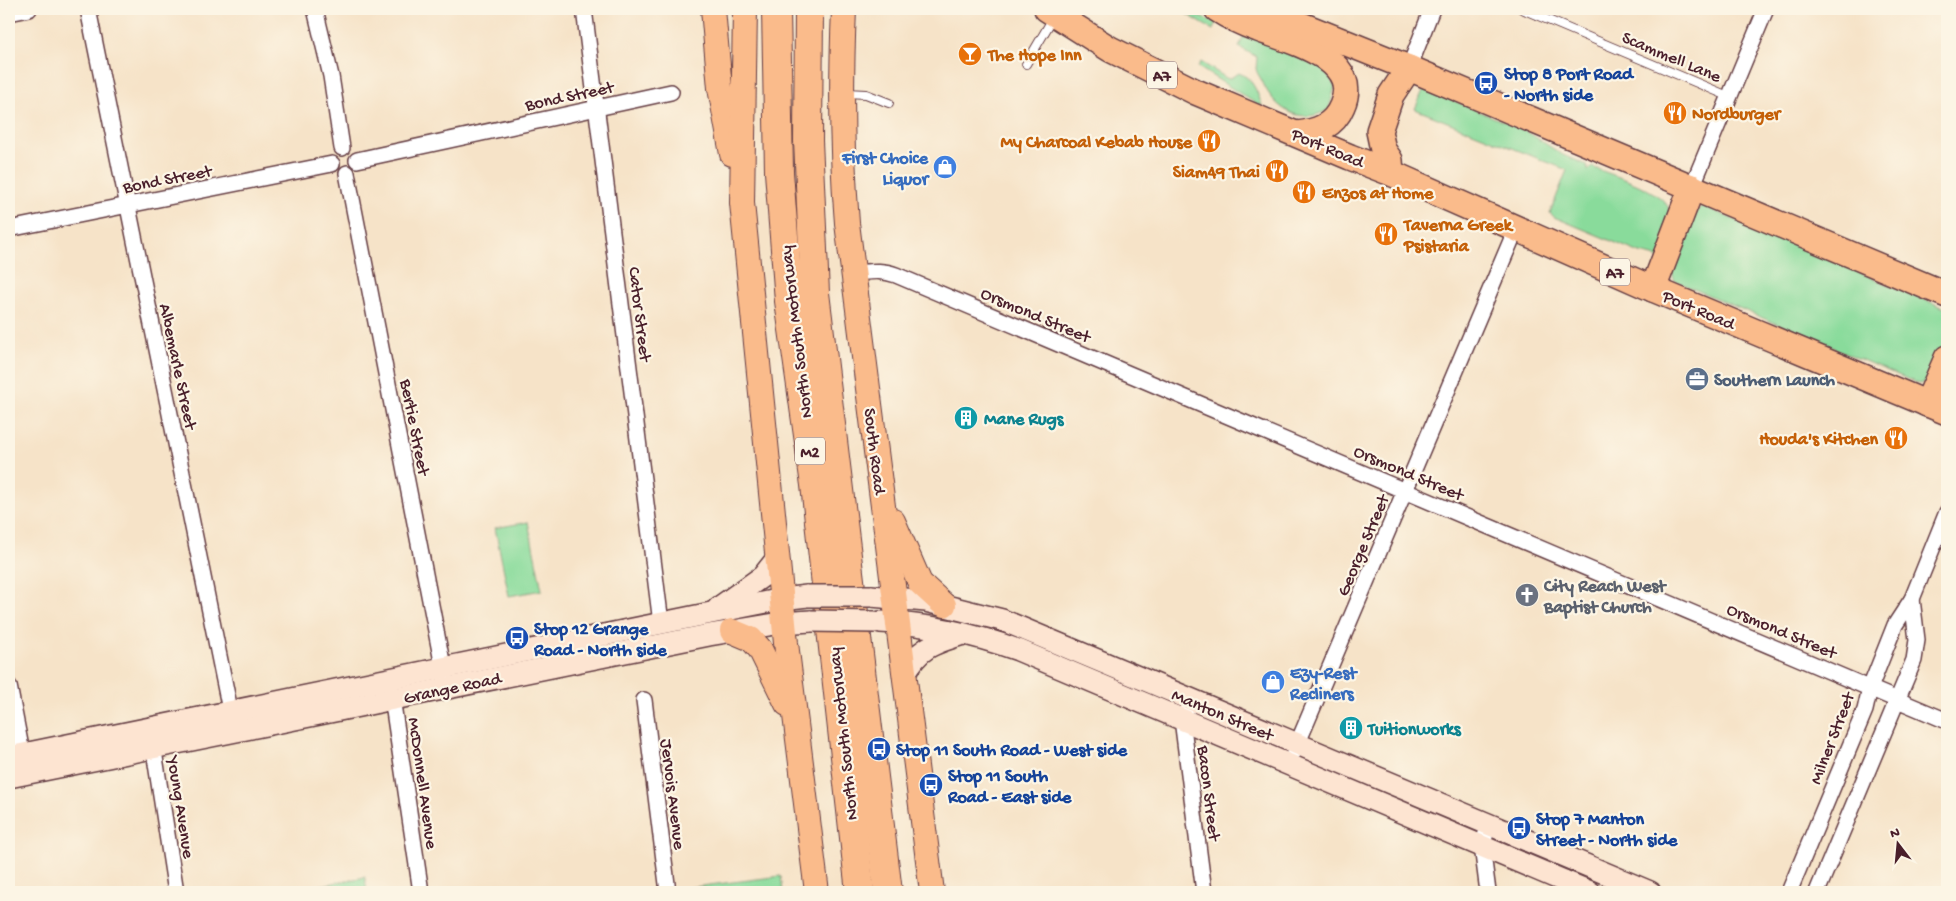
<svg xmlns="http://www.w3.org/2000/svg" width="1956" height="901" font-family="'Gochi Hand',sans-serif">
<rect width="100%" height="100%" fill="#fcf5e5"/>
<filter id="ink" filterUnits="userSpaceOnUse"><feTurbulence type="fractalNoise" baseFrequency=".02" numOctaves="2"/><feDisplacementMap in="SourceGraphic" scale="10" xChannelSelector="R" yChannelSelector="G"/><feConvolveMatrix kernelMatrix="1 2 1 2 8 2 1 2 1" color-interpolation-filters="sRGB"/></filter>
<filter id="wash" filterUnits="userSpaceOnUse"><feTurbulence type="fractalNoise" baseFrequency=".0096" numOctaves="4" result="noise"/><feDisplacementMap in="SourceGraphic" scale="20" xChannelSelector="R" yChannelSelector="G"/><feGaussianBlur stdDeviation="1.12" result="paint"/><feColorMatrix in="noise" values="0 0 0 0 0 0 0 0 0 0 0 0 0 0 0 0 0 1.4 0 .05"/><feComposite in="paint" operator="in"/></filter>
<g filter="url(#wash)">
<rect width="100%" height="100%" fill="#f6e3c8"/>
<!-- green -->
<g fill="#89db9b" stroke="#6a7d63">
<path d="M1178 9H1188L1199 17 1216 22 1213 30Z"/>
<path d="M1245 33 1308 58 1326 71 1335 86 1329 109C1302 126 1275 110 1263 83 1261 78 1257 74 1256 69 1256 65 1257 61 1257 57L1239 47Z"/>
<path d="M1201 62 1228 79 1239 73C1253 78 1257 92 1262 105L1260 106 1198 67Z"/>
<path d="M1424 88 1526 131 1563 155 1587 165 1588 171 1592 167C1611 175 1662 189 1669 209 1673 223 1664 244 1661 258L1640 253 1554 217 1550 213 1567 170 1415 109Z"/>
<path d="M1702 206 1947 309V339L1928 382 1919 384 1675 281 1671 271 1697 210Z"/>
<path d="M528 522 542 590 509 596 495 528Z"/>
<path d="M781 876 783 892H678V889Z"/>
<path d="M365 877 367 892H285Z"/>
</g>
</g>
<g filter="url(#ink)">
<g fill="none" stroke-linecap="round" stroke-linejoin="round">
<!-- service casing -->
<g stroke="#643c43" stroke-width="10">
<g id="service">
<path d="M1522 9 1728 96"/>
<path d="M1026 64 1053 18"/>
<path d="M846 93 866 94 889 103"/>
</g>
</g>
<!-- minor casing -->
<g stroke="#643c43" stroke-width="18">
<g id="minor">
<path d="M88 9 232 720"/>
<path d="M315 9 331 76 342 148"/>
<path d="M584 9 661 623"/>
<path d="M9 13 29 9"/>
<path d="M1409 68 1432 9"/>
<path d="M357 160 671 92"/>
<path d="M347 173 445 677"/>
<path d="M1692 187 1766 9"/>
<path d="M9 229 332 164"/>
<path d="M854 273C869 272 881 269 896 275L1947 721"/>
<path d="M9 686 24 763"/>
<path d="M391 691 421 892"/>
<path d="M644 700 668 892"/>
<path d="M1191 701 1182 719 1204 892"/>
<path d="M152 738 176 892"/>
<path d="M1294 752 1516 229"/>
<path d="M1488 892 1482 846 1489 824"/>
<path d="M1789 892 1865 710 1870 688 1895 625 1912 599 1947 512"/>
<path d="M1817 892 1914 660 1917 640 1912 599"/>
</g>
</g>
<!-- secondary casing -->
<g stroke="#643c43" stroke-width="24">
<g id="secondary">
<path d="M871 596 926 601 1002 620 1650 892"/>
<path d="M718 608 763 576 778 557"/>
<path d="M880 622C927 624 974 634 1018 650L1590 892"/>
<path d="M904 675C919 647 934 643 963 634"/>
<path d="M9 757 711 613 782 599 807 596"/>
<path d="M9 777 709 635 781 623 811 621"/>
</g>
</g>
<!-- primary casing -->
<g stroke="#643c43" stroke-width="26">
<g id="primary">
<path d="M713 9 720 88 732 154"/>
<path d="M745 9 742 203 786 643 817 892"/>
<path d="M844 9C841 80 841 151 847 223L932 892"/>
<path d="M893 521 920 583 944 605"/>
<path d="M732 631 751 639 760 649 787 704"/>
</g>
</g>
<!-- trunk casing -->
<g stroke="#643c43" stroke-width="28">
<g id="trunk">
<path d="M1047 9 1110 49 1196 92 1350 157 1391 173 1653 289 1947 412"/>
<path d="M1217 9C1229 17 1244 24 1258 29 1289 41 1363 58 1342 106 1334 126 1317 132 1297 134"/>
<path d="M1262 9 1409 68 1947 295"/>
<path d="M1391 173 1390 160 1383 150 1379 131 1391 95 1409 68"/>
<path d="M1653 289 1692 187"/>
<path d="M1927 404 1947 358"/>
</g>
</g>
<!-- motorway casing -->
<g stroke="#643c43" stroke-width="30">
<g id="motorway">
<path d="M776 9 779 172 789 301 815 485 860 892"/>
<path d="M809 9 808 141 815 293 888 892"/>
</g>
</g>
<!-- service -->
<use href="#service" stroke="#fff" stroke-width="8"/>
<!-- minor -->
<use href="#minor" stroke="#fff" stroke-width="15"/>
<!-- secondary -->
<use href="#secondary" stroke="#fde4d1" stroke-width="21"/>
<!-- primary -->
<use href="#primary" stroke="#fabb8b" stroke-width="24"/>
<!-- trunk -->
<use href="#trunk" stroke="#fabb8b" stroke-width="25"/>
<!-- motorway -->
<use href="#motorway" stroke="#fabb8b" stroke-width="28"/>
<!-- secondary-bridge casing -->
<g stroke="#643c43" stroke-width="24" stroke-linecap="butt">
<g id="secondary-bridge">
<path d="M807 596H871"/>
<path d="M811 621 875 622"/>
</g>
</g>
<!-- secondary-bridge -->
<use href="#secondary-bridge" stroke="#fde4d1" stroke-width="21"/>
</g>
</g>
<!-- icons -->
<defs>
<g id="bar-disc" transform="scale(1.25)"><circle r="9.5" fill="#e8710a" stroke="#fcf5e5"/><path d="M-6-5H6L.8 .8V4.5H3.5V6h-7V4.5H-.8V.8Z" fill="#fff"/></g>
<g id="bus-disc" transform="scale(1.25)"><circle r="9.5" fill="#1a4fb4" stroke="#fcf5e5"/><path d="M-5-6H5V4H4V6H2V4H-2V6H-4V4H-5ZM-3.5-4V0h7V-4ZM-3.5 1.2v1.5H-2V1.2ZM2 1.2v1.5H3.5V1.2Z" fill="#fff"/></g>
<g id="restaurant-disc" transform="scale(1.25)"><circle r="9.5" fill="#e8710a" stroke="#fcf5e5"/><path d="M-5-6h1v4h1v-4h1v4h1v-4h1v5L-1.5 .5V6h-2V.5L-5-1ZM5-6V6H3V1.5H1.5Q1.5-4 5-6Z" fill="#fff"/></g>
<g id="shop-disc" transform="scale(1.25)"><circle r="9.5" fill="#3f7fe0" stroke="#fcf5e5"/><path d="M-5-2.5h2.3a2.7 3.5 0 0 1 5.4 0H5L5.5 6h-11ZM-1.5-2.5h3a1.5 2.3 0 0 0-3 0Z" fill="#fff"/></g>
<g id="office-disc" transform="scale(1.25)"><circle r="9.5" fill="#5c6f8a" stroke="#fcf5e5"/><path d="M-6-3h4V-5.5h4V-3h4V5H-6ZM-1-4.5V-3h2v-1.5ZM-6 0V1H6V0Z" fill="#fff"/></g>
<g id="building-disc" transform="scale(1.25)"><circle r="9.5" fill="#0f9aa8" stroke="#fcf5e5"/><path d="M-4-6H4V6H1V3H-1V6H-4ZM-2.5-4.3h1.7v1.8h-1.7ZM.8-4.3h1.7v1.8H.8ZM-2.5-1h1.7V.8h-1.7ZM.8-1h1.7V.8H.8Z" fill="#fff"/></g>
<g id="church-disc" transform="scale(1.25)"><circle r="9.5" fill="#6b7280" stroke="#fcf5e5"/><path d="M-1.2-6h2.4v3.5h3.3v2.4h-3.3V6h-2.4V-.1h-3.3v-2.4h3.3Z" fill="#fff"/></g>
</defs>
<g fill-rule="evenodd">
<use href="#bar-disc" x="970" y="54"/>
<use href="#bus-disc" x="1486" y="83"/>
<use href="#restaurant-disc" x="1675" y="113"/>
<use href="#restaurant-disc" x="1209" y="141"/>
<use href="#shop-disc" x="945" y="167"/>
<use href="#restaurant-disc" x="1277" y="171"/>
<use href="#restaurant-disc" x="1304" y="192"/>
<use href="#restaurant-disc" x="1386" y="234"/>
<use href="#office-disc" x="1697" y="379"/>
<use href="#building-disc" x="966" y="418"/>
<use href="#restaurant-disc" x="1896" y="438"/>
<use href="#church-disc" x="1527" y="595"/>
<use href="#bus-disc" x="517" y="638"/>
<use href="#shop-disc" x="1273" y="682"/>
<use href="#building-disc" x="1351" y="728"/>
<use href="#bus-disc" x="879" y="749"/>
<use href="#bus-disc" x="931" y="785"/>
<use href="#bus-disc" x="1519" y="828"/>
</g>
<g text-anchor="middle" stroke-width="4.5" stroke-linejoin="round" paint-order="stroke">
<!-- shield labels -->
<g fill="#fcf5e5" stroke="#7f5f63" stroke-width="1">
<rect x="1147" y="61.5" width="30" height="27" rx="4"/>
<rect x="1600" y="258.5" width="30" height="27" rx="4"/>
<rect x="795" y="437.5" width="30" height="27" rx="4"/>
</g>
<g font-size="16" font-weight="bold" fill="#4a1f2b">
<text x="1162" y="81">A7</text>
<text x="1615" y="278">A7</text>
<text x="810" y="457">M2</text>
</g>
<!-- food labels -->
<g font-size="18" font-weight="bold" fill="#c56008" stroke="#fcf5e5" text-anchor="start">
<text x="988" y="60">The Hope Inn</text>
<text x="1692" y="119">Nordburger</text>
<text x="1192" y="147" text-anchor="end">My Charcoal Kebab House</text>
<text x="1260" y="177" text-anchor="end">Siam49 Thai</text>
<text x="1322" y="198">Enzos at Home</text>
<text x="1404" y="230">Taverna Greek<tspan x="1404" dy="21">Psistaria</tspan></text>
<text x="1878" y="444" text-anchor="end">Houda's Kitchen</text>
</g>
<!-- street labels -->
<g font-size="18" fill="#4a1f2b" stroke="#fcf5e5">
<text transform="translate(1672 56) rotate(23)" y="6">Scammell Lane</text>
<text transform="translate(569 95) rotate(-12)" y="6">Bond Street</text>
<text transform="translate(1328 147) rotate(23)" y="6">Port Road</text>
<text transform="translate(167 178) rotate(-11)" y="6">Bond Street</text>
<text transform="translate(1699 309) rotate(23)" y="6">Port Road</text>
<text transform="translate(641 314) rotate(83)" y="6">Cator Street</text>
<text transform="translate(1036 314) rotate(23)" y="6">Orsmond Street</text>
<text transform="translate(795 332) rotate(-97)" y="6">North South Motorway</text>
<text transform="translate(179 366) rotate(78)" y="6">Albemarle Street</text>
<text transform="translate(416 427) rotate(79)" y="6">Bertie Street</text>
<text transform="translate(876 451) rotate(83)" y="6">South Road</text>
<text transform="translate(1409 472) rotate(23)" y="6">Orsmond Street</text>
<text transform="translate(1362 545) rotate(-67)" y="6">George Street</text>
<text transform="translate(1782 630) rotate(23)" y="6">Orsmond Street</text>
<text transform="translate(452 687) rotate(-12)" y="6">Grange Road</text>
<text transform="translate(1223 714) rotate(23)" y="6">Manton Street</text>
<text transform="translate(842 734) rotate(-96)" y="6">North South Motorway</text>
<text transform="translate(1831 738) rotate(-69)" y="6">Milner Street</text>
<text transform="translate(424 783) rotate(82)" y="6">McDonnell Avenue</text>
<text transform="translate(1210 793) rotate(83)" y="6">Bacon Street</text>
<text transform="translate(674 794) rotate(83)" y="6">Jervois Avenue</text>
<text transform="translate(182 807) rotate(81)" y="6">Young Avenue</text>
</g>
<!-- transit labels -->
<g font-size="18" font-weight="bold" fill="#164399" stroke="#fcf5e5" text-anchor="start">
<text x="1504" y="79">Stop 8 Port Road<tspan x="1504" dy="21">- North side</tspan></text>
<text x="534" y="634">Stop 12 Grange<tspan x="534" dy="21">Road - North side</tspan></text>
<text x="896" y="755">Stop 11 South Road - West side</text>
<text x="948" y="781">Stop 11 South<tspan x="948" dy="21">Road - East side</tspan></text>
<text x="1536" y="824">Stop 7 Manton<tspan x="1536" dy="21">Street - North side</tspan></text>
</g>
<!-- shop labels -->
<g font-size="18" font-weight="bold" fill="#366cbe" stroke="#fcf5e5" text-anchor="end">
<text x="928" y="163">First Choice<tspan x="928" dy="21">Liquor</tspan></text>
<text x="1290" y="678" text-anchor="start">Ezy-Rest<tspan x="1290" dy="21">Recliners</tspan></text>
</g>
<!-- service labels -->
<g font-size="18" font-weight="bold" fill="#4e5e75" stroke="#fcf5e5" text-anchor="start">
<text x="1714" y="385">Southern Launch</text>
</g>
<!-- culture labels -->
<g font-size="18" font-weight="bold" fill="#0d838f" stroke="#fcf5e5" text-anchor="start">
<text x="984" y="424">Mane Rugs</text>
<text x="1368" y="734">Tuitionworks</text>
</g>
<!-- worship labels -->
<g font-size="18" font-weight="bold" fill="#5b616d" stroke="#fcf5e5" text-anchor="start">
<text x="1544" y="591">City Reach West<tspan x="1544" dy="21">Baptist Church</tspan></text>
</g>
</g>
<!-- margin -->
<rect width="1956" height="901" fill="none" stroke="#fcf5e5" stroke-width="30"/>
<!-- north arrow -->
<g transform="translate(1898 844) rotate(344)" stroke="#fcf5e5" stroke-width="4" paint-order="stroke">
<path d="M0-4L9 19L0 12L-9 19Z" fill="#4a1f2b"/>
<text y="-8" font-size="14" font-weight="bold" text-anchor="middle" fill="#4a1f2b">N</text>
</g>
</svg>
